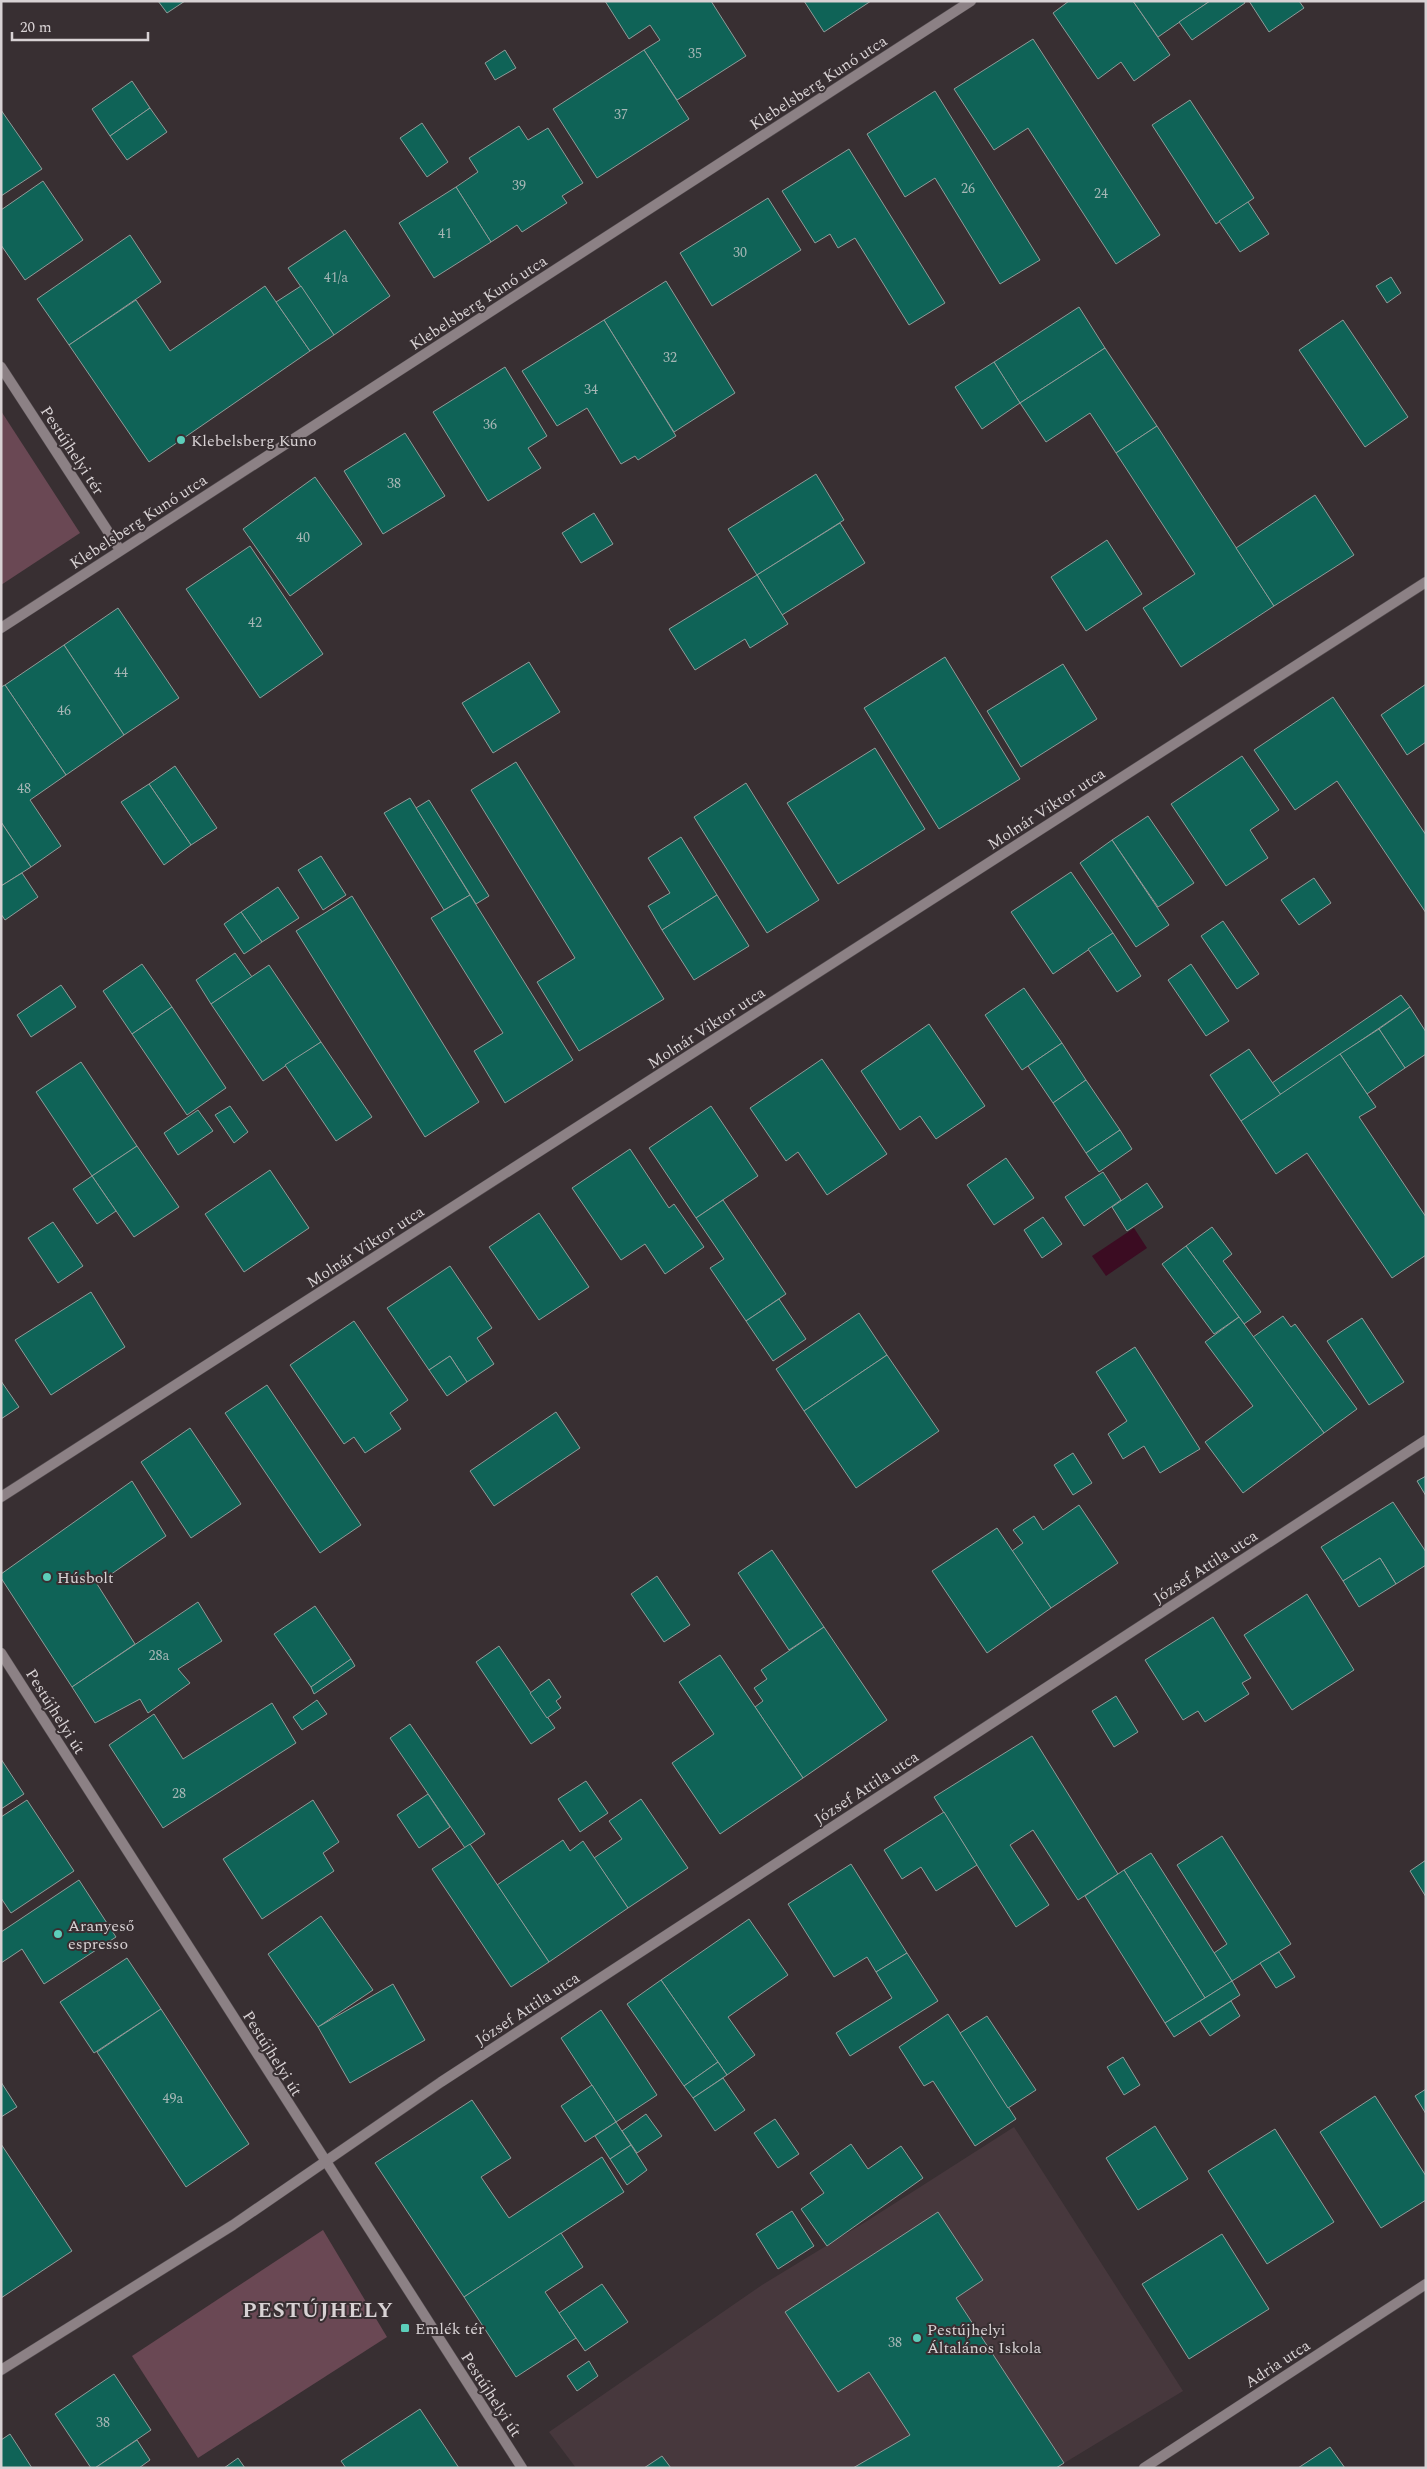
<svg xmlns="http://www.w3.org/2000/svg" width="1427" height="2469" font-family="Spectral,serif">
<rect width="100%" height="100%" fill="#382f32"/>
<!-- built -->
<path fill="#47383d" d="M1014 2127 1183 2391 1056 2468H576L549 2432 762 2285 867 2221Z"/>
<!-- green -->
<g fill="#6a4854">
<path d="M1 411 80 533 1 585Z"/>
<path d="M323 2230 387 2337 198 2458 132 2356Z"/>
</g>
<!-- water -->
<path fill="#3b0c22" d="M1134 1228 1147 1248 1106 1276 1092 1256Z"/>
<!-- building -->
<g fill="#0f6357" stroke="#909b99">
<path d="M158 1H185L167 13Z"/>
<path d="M605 1H711L746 56 677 100 644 50 660 40 650 25 629 39Z"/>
<path d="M804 1H871L824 32Z"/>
<path d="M1069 1H1133L1170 55 1134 81 1121 62 1098 79 1053 13Z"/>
<path d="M1133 1H1210L1158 37Z"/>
<path d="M1210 1H1244L1245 3 1192 40 1179 22Z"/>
<path d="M1249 1H1299L1304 8 1269 32Z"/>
<path d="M1033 39 1160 235 1116 264 1028 128 994 150 954 89Z"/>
<path d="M505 50 516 68 495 80 485 63Z"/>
<path d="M644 50 689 119 597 178 553 109Z"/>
<path d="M132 81 150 108 110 136 92 109Z"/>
<path d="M935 91 1040 260 1000 284 935 178 905 197 867 134Z"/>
<path d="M1190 100 1254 198 1216 224 1152 125Z"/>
<path d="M150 108 167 132 127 160 110 136Z"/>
<path d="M1 110 42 169 1 196Z"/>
<path d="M422 123 448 162 427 177 400 138Z"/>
<path d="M519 126 528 140 548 128 583 183 562 196 567 203 522 232 517 225 491 242 456 187 478 172 469 158Z"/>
<path d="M849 149 945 303 909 325 855 238 838 248 830 234 815 243 782 191Z"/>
<path d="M43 181 83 240 25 280 1 245V210Z"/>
<path d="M456 187 491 242 434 278 399 223Z"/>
<path d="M768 198 801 250 712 306 680 253Z"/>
<path d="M1248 202 1269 234 1240 252 1219 221Z"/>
<path d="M345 230 390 296 334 335 288 268Z"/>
<path d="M130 235 161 282 69 345 37 299Z"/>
<path d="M1391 277 1401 293 1387 303 1376 286Z"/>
<path d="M666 281 735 393 674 432 604 320Z"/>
<path d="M265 286 310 351 149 462 69 345 136 300 170 351Z"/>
<path d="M301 286 334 335 310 351 276 302Z"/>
<path d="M1079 307 1105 348 1020 403 994 362Z"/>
<path d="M604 320 676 436 638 460 635 456 621 464 587 408 557 426 522 371Z"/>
<path d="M1343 320 1408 417 1365 447 1299 350Z"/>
<path d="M1105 348 1157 426 1116 453 1090 413 1046 442 1020 403Z"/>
<path d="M994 362 1020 403 982 429 955 387Z"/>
<path d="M505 367 547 436 528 448 541 468 488 501 433 412Z"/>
<path d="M1157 426 1274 606 1181 667 1143 608 1195 574 1116 453Z"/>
<path d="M405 433 445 496 383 534 344 471Z"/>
<path d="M816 474 844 520 757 575 728 529Z"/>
<path d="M315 477 362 544 290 596 243 529Z"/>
<path d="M1315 495 1354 555 1274 606 1236 548Z"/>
<path d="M594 513 613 544 581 563 562 533Z"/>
<path d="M840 523 865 563 782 615 757 575Z"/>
<path d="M1107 540 1142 594 1086 631 1051 577Z"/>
<path d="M250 546 323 654 260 698 186 589Z"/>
<path d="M757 575 788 624 750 648 745 639 695 670 669 629Z"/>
<path d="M118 608 179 698 124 735 64 645Z"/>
<path d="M64 645 124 735 66 775 5 685Z"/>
<path d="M945 657 1020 779 939 829 864 708Z"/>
<path d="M529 662 560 712 493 753 462 703Z"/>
<path d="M1063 664 1097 719 1021 767 987 711Z"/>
<path d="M1426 684V742L1407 755 1381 715Z"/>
<path d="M5 685 66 775 30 800 61 846 31 867 1 822V687Z"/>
<path d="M1333 697 1426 835V913L1337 781 1295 810 1254 750Z"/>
<path d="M875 748 925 829 838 884 787 803Z"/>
<path d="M1242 756 1279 810 1250 830 1268 858 1226 886 1171 804Z"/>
<path d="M516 762 664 999 579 1051 537 982 575 958 471 790Z"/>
<path d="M175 766 217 828 191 845 149 784Z"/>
<path d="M746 783 819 900 767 933 694 817Z"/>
<path d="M149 784 191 845 164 865 121 802Z"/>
<path d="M410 798 470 895 444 910 384 813Z"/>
<path d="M429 800 489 896 476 904 416 808Z"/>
<path d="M1148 816 1194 883 1158 907 1112 840Z"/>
<path d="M1 822 31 867 1 886Z"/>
<path d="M681 837 717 895 662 930 648 906 670 893 648 858Z"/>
<path d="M1112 840 1169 925 1136 947 1080 863Z"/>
<path d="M321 856 346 895 323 910 298 870Z"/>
<path d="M1071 872 1113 933 1053 974 1011 912Z"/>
<path d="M22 873 38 897 5 920 1 914V886Z"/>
<path d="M1314 878 1331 903 1299 925 1281 900Z"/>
<path d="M278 887 299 918 262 942 241 912Z"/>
<path d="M470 895 573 1060 505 1103 474 1051 503 1033 431 918Z"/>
<path d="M717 895 749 946 694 980 662 930Z"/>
<path d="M352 896 479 1102 425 1137 296 931Z"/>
<path d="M241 912 262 942 244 954 224 924Z"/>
<path d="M1223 921 1259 974 1237 989 1201 936Z"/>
<path d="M1113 933 1141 976 1117 992 1088 949Z"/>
<path d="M235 953 252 977 211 1004 196 980Z"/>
<path d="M142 964 172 1007 132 1034 103 991Z"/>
<path d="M1191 964 1229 1021 1206 1036 1168 980Z"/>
<path d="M269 965 321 1042 263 1081 211 1004Z"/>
<path d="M61 985 76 1007 31 1037 17 1015Z"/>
<path d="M1024 988 1062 1043 1022 1070 985 1015Z"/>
<path d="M1401 995 1410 1007 1281 1095 1272 1083Z"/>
<path d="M172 1007 226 1088 187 1115 132 1034Z"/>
<path d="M1410 1007 1426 1032V1054L1405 1068 1379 1029Z"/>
<path d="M929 1024 985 1106 936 1139 920 1116 900 1130 861 1071Z"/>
<path d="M1379 1029 1405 1068 1367 1094 1340 1054Z"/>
<path d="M321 1042 372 1117 336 1141 285 1065Z"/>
<path d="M1062 1043 1086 1080 1053 1103 1028 1066Z"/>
<path d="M1249 1049 1281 1095 1241 1121 1210 1075Z"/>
<path d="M1340 1054 1376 1107 1359 1117 1426 1217V1255L1392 1278 1307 1153 1276 1174 1241 1121Z"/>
<path d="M822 1059 887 1154 827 1195 798 1152 786 1161 750 1108Z"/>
<path d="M81 1062 137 1146 92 1176 36 1092Z"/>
<path d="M1086 1080 1120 1130 1086 1153 1053 1103Z"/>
<path d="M230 1106 248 1132 234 1143 215 1115Z"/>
<path d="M711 1106 758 1176 696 1218 649 1148Z"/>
<path d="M198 1110 213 1131 178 1155 164 1133Z"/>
<path d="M1120 1130 1132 1149 1099 1172 1086 1153Z"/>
<path d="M137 1146 179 1207 134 1237 92 1176Z"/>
<path d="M630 1149 669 1208 674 1204 704 1247 665 1274 645 1244 621 1260 572 1188Z"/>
<path d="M1006 1158 1034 1198 994 1225 967 1185Z"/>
<path d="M270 1170 309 1228 244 1272 205 1214Z"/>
<path d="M1103 1172 1121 1200 1084 1226 1065 1197Z"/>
<path d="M92 1176 116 1211 97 1224 73 1189Z"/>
<path d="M1147 1183 1163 1207 1127 1231 1112 1207Z"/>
<path d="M723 1200 786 1294 746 1321 710 1268 724 1259 696 1218Z"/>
<path d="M539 1213 589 1287 539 1320 489 1247Z"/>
<path d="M1043 1217 1062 1244 1042 1258 1024 1230Z"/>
<path d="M53 1222 83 1266 58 1283 28 1238Z"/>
<path d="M1212 1227 1232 1254 1223 1261 1261 1312 1244 1324 1186 1246Z"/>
<path d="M1186 1246 1239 1317 1214 1334 1162 1264Z"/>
<path d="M450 1266 492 1328 477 1338 494 1364 467 1382 450 1356 429 1370 387 1308Z"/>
<path d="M91 1292 125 1347 51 1395 15 1340Z"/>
<path d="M779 1299 806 1339 773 1361 746 1321Z"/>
<path d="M859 1313 887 1355 804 1411 776 1369Z"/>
<path d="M1283 1316 1291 1327 1295 1324 1357 1409 1324 1433 1253 1337Z"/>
<path d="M1239 1317 1324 1433 1243 1493 1205 1442 1253 1406 1205 1342Z"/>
<path d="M1362 1318 1404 1382 1369 1405 1327 1341Z"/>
<path d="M354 1321 408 1400 390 1413 401 1429 365 1453 354 1437 344 1444 290 1365Z"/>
<path d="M1135 1347 1200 1449 1160 1473 1144 1446 1123 1459 1108 1434 1127 1421 1096 1372Z"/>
<path d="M887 1355 939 1431 856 1488 804 1411Z"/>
<path d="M450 1356 467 1382 447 1396 429 1370Z"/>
<path d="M1 1381 19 1407 1 1419Z"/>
<path d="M267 1385 361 1525 320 1553 225 1413Z"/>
<path d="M556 1412 580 1448 494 1506 470 1471Z"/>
<path d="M190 1428 241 1504 191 1538 141 1462Z"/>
<path d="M1073 1453 1092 1483 1073 1495 1054 1465Z"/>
<path d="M1426 1476V1496L1417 1481Z"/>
<path d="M132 1481 166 1536 97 1584 135 1644 72 1687 1 1578V1574Z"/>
<path d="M1393 1502 1426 1552V1565L1396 1584 1380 1558 1343 1581 1321 1547Z"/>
<path d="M1079 1505 1118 1563 1051 1608 1012 1551 1023 1543 1013 1530 1034 1516 1043 1530Z"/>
<path d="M997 1528 1051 1608 987 1653 932 1571Z"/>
<path d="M772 1550 824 1627 789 1650 738 1573Z"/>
<path d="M1380 1558 1396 1584 1359 1607 1343 1581Z"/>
<path d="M657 1576 690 1625 664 1642 631 1594Z"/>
<path d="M1307 1594 1354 1670 1292 1710 1244 1635Z"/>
<path d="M198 1602 222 1641 178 1669 190 1683 148 1713 140 1699 95 1723 72 1687Z"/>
<path d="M315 1606 351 1659 311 1687 274 1634Z"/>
<path d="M1213 1617 1251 1678 1242 1683 1249 1694 1205 1722 1198 1711 1183 1720 1145 1660Z"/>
<path d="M824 1627 887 1720 803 1778 755 1707 763 1701 754 1688 767 1679 761 1670Z"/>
<path d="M499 1646 555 1728 531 1744 476 1662Z"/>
<path d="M720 1655 803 1778 720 1834 672 1763 714 1734 679 1682Z"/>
<path d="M351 1659 355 1666 314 1694 311 1687Z"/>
<path d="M549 1679 561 1697 556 1701 561 1708 547 1718 530 1693Z"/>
<path d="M1116 1696 1138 1732 1114 1747 1092 1711Z"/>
<path d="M317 1700 327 1714 302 1730 293 1717Z"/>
<path d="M272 1703 296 1743 163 1828 109 1745 154 1714 183 1759Z"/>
<path d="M410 1724 485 1834 465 1848 390 1738Z"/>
<path d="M1032 1736 1118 1874 1078 1900 1033 1830 1010 1845 1049 1905 1016 1927 934 1797Z"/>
<path d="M1 1759 24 1794 1 1809Z"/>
<path d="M586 1781 608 1813 580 1832 558 1799Z"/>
<path d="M428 1794 450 1827 419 1848 397 1815Z"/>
<path d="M641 1799 688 1868 628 1908 594 1858 622 1839 609 1821Z"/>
<path d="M27 1800 74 1871 11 1913 1 1898V1817Z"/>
<path d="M313 1800 339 1842 323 1853 334 1871 262 1919 223 1859Z"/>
<path d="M944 1812 977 1865 936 1891 921 1867 902 1879 884 1850Z"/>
<path d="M1222 1836 1291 1944 1232 1981 1214 1953 1227 1944 1177 1865Z"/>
<path d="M563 1840 570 1851 583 1841 628 1908 549 1962 497 1885Z"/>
<path d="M470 1844 549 1962 511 1987 432 1869Z"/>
<path d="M1151 1853 1232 1981 1205 1998 1124 1870Z"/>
<path d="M1426 1860V1897L1410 1871Z"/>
<path d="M851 1864 907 1953 876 1972 867 1957 834 1977 788 1904Z"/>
<path d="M1124 1870 1205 1998 1165 2023 1085 1896Z"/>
<path d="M79 1880 116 1937 44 1984 22 1949 1 1963V1932Z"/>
<path d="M321 1916 373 1990 318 2027 268 1954Z"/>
<path d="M749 1919 788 1975 728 2017 755 2055 727 2075 661 1980Z"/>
<path d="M1279 1952 1295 1977 1276 1988 1260 1963Z"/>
<path d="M907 1953 938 2001 850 2056 836 2033 892 1998 876 1972Z"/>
<path d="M127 1958 161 2009 94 2053 60 2002Z"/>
<path d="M661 1980 718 2062 684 2086 627 2004Z"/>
<path d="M1232 1981 1240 1995 1174 2037 1165 2023Z"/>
<path d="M393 1984 425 2040 350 2083 318 2027Z"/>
<path d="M1231 2001 1240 2016 1210 2036 1200 2021Z"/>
<path d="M161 2009 249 2144 186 2187 97 2052Z"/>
<path d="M601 2010 657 2095 616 2122 561 2038Z"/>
<path d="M948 2014 1016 2119 975 2146 933 2081 924 2086 899 2047Z"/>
<path d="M987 2016 1036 2090 1008 2108 960 2033Z"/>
<path d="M1123 2057 1140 2085 1124 2095 1107 2067Z"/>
<path d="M718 2062 727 2075 693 2098 684 2086Z"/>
<path d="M723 2078 745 2110 715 2131 693 2098Z"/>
<path d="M1 2082 17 2107 1 2117Z"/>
<path d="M592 2085 616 2122 585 2142 561 2106Z"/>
<path d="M1426 2089V2114L1415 2096Z"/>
<path d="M1375 2096 1426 2176V2200L1381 2228 1320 2132Z"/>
<path d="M472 2100 511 2158 481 2177 509 2218 602 2157 624 2192 464 2297 375 2163Z"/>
<path d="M646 2114 662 2136 637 2153 622 2131Z"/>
<path d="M775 2119 799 2154 778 2168 754 2133Z"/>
<path d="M616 2122 631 2145 610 2159 595 2136Z"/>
<path d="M1155 2126 1188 2179 1138 2210 1106 2158Z"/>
<path d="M1275 2129 1334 2222 1267 2264 1208 2171Z"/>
<path d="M1 2144 72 2251 1 2298Z"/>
<path d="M851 2144 868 2169 901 2146 923 2178 827 2246 801 2209 824 2193 810 2173Z"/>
<path d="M631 2145 647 2170 627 2185 610 2159Z"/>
<path d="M792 2211 814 2246 778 2269 756 2234Z"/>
<path d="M938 2212 983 2280 956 2298 1064 2463 1056 2468H853L910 2435 869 2372 838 2392 785 2312Z"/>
<path d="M561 2233 583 2267 545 2292 576 2338 516 2377 464 2297Z"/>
<path d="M1222 2234 1269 2309 1189 2359 1142 2284Z"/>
<path d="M602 2284 628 2322 585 2351 559 2313Z"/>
<path d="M589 2361 598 2376 577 2391 567 2376Z"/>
<path d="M114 2374 151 2430 95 2468H91L55 2414Z"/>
<path d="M420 2409 459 2468H346L341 2461Z"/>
<path d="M10 2434 32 2468H1V2440Z"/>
<path d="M137 2440 150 2460 139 2468H95Z"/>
<path d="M1330 2447 1345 2468H1298Z"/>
<path d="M662 2456 671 2468H644Z"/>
<path d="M238 2458 245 2468H224Z"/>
</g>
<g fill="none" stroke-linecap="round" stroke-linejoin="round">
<!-- street casing -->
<g stroke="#534b4e" stroke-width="11">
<g id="street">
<path d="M1 367 120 550"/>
<path d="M1 628 971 1"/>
<path d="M1 1497 1426 582"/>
<path d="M1 1653 522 2468"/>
<path d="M1 2370 233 2225 441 2082 1426 1440"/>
<path d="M1144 2468 1426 2284"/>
</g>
</g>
<!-- street -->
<use href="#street" stroke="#8c8185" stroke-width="10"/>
</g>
<!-- markers -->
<g fill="#5cceba" stroke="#382f32" stroke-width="2">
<circle cx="181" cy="440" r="5"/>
<circle cx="47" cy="1577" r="5"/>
<circle cx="58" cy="1934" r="5"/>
<rect x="400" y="2323" width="10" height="10" rx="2.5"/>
<circle cx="917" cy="2338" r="5"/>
</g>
<g text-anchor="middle" stroke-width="4" stroke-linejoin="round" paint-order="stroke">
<!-- number labels -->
<g font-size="14" fill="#a6b6b5">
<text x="695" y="58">35</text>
<text x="621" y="119">37</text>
<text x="519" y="190">39</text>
<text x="968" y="193">26</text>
<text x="1101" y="198">24</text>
<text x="445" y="238">41</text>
<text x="740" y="257">30</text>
<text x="336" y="282">41/a</text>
<text x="670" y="362">32</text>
<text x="591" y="394">34</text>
<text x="490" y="429">36</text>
<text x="394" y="488">38</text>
<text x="303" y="542">40</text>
<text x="255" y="627">42</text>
<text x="121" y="677">44</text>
<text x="64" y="715">46</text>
<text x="24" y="793">48</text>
<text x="159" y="1660">28a</text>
<text x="179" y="1798">28</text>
<text x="173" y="2103">49a</text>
<text x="895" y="2347">38</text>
<text x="103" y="2427">38</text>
</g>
<!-- street labels -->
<g font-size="16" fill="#d8d2d4" stroke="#382f32">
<text transform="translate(818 82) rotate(-33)" y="6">Klebelsberg Kunó utca</text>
<text transform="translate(478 302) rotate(-33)" y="6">Klebelsberg Kunó utca</text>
<text transform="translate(73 450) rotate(57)" y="6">Pestújhelyi tér</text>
<text transform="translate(138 521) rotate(-33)" y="6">Klebelsberg Kunó utca</text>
<text transform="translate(1046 808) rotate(-33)" y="6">Molnár Viktor utca</text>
<text transform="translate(706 1027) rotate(-33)" y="6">Molnár Viktor utca</text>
<text transform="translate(365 1246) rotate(-33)" y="6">Molnár Viktor utca</text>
<text transform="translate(1205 1566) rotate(-33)" y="6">József Attila utca</text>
<text transform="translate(56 1711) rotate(58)" y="6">Pestújhelyi út</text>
<text transform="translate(866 1787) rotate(-33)" y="6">József Attila utca</text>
<text transform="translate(527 2008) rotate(-33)" y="6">József Attila utca</text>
<text transform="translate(273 2053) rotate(58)" y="6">Pestújhelyi út</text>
<text transform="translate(1277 2363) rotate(-33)" y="6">Adria utca</text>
<text transform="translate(492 2394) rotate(57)" y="6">Pestújhelyi út</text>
</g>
<!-- poi labels -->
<g font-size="16" fill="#d8d2d4" stroke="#382f32" text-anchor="start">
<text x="191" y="446">Klebelsberg Kuno</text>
<text x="57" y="1583">Húsbolt</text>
<text x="68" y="1931">Aranyeső<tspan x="68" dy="18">espresso</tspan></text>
<text x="415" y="2334">Emlék tér</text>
<text x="927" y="2335">Pestújhelyi<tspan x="927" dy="18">Általános Iskola</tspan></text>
</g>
<!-- district labels -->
<g font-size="21" font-weight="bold" letter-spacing="1" fill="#d8d2d4" stroke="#382f32">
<text x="318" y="2317">PESTÚJHELY</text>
</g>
</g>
<!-- border -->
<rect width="1427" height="2469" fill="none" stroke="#d8d2d4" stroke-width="5"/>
<!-- scale -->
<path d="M12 32v8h136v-8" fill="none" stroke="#d8d2d4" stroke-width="2.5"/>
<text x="20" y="32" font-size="15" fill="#d8d2d4" stroke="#382f32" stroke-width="4" paint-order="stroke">20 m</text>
</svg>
